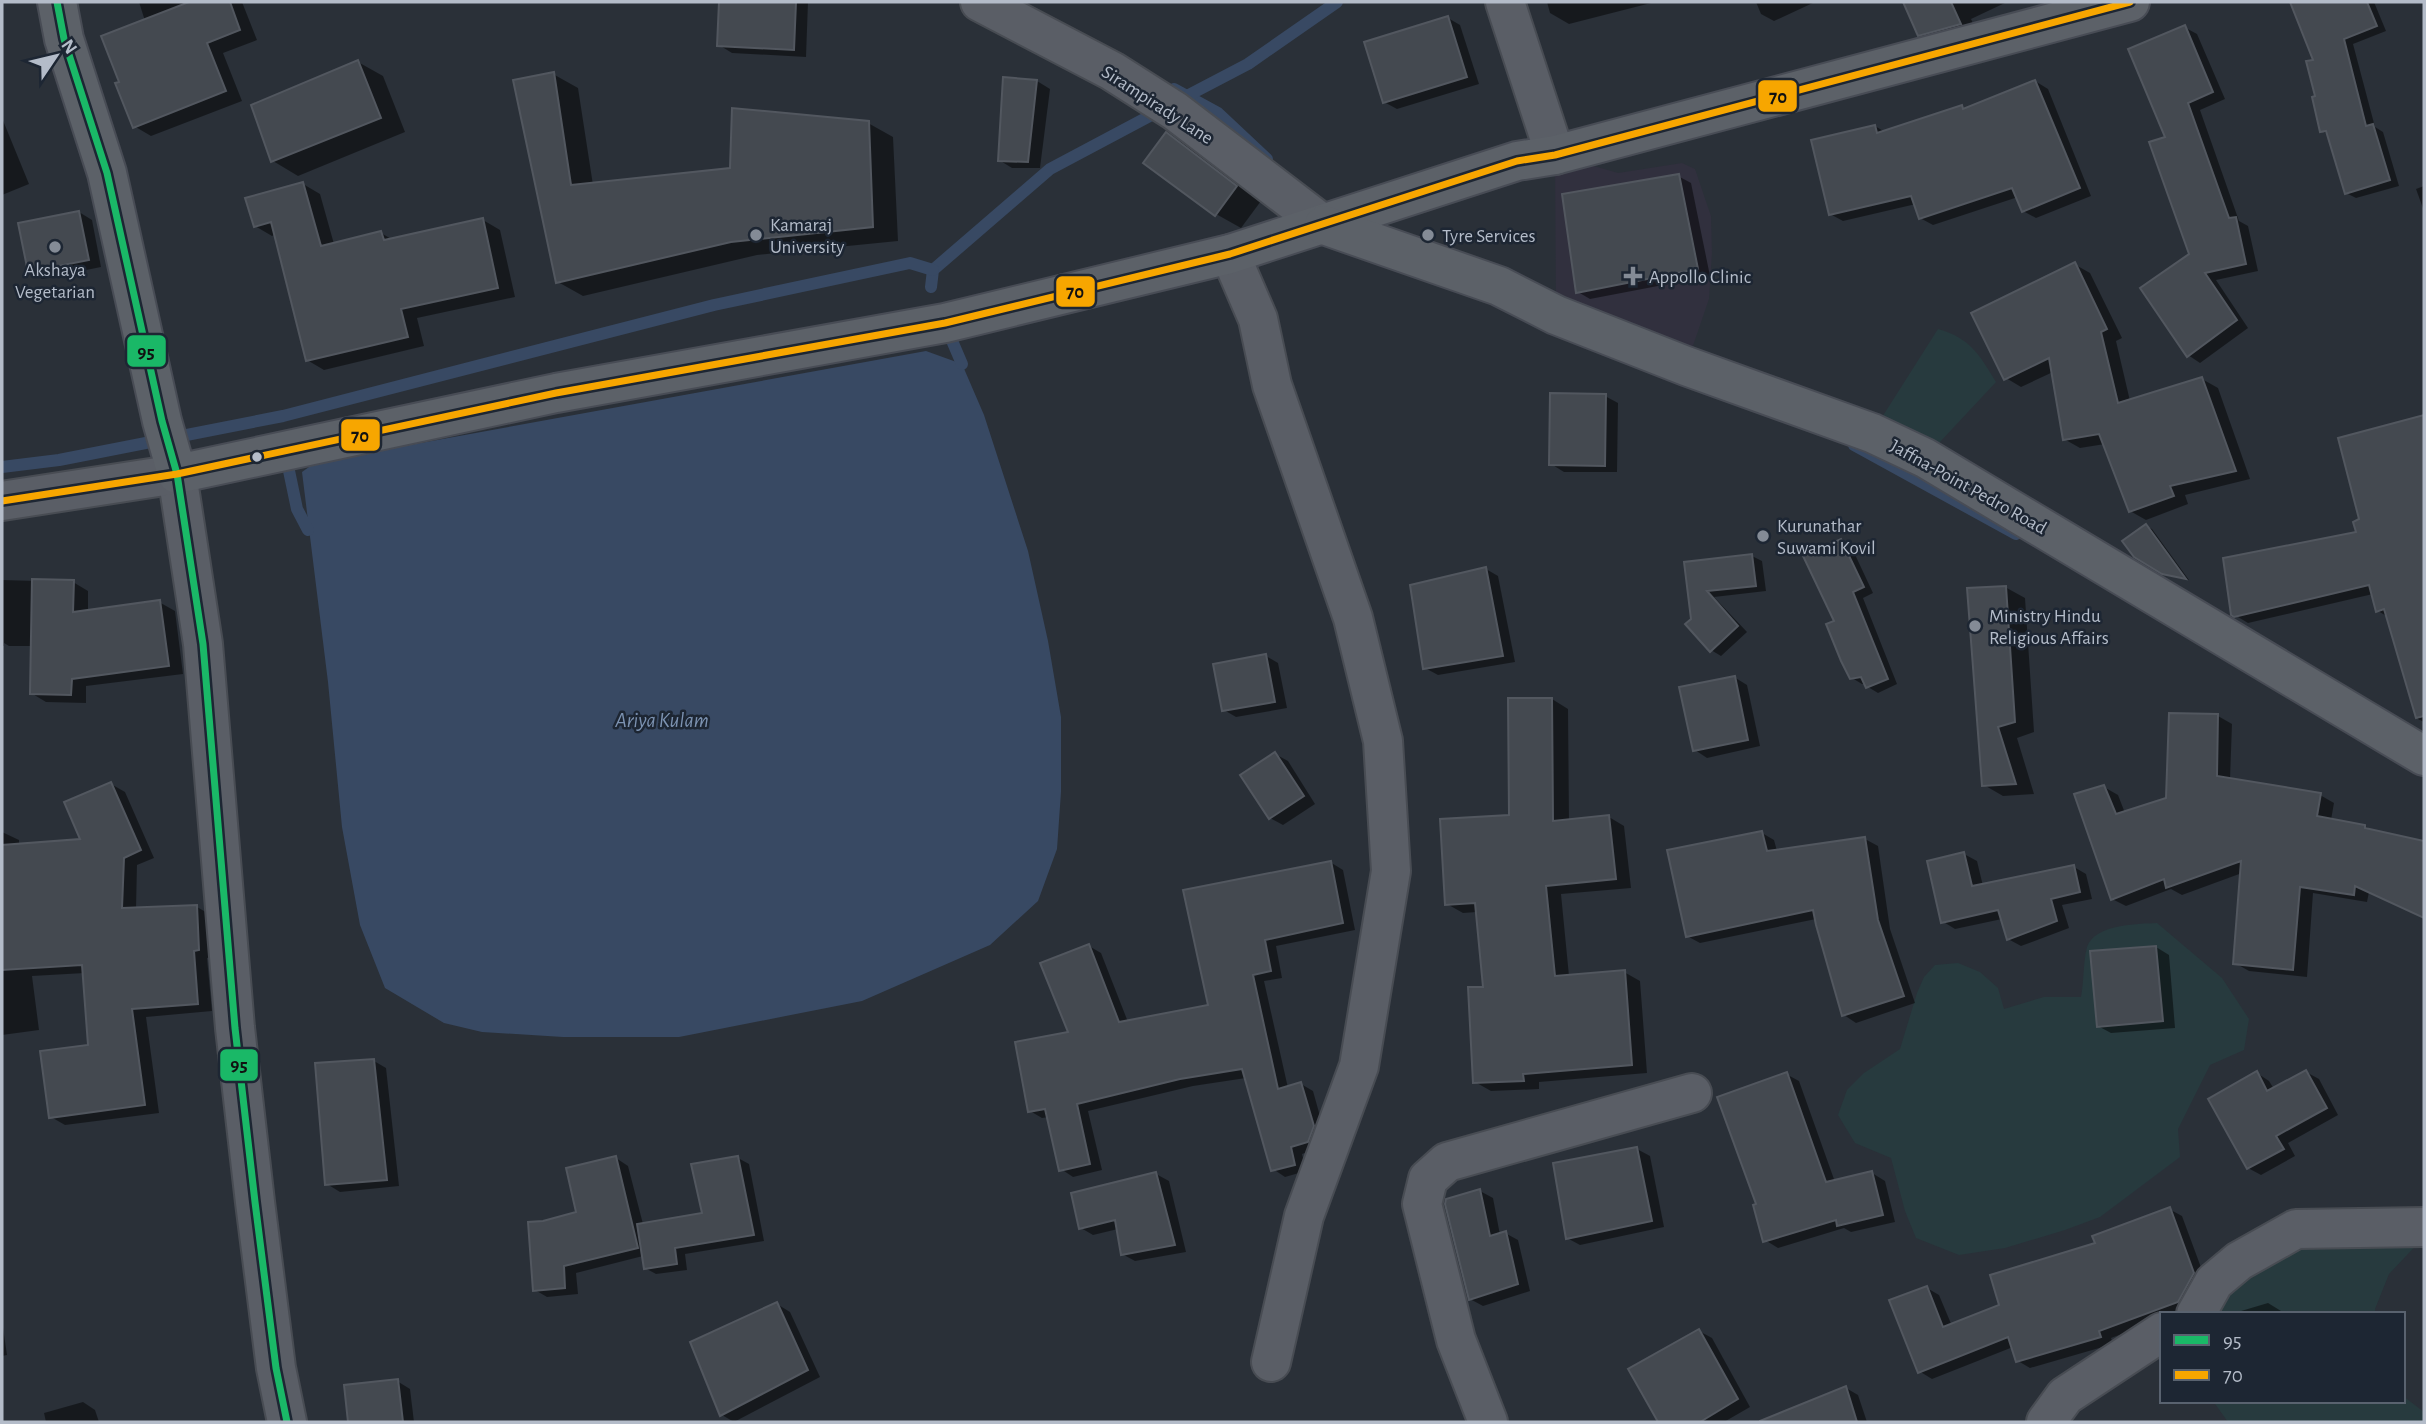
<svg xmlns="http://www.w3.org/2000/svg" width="2426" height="1424" font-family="'Alegreya Sans',sans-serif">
<rect width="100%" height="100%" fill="#2a3038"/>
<!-- medical -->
<path fill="#31303e" d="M1555 155 1618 173 1682 163 1695 169 1711 216 1712 253 1709 299 1686 366 1556 315Z"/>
<!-- green -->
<g fill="#273a3e">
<path d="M1938 329C1970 338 1979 354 1996 382L1925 458 1872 433Z"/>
<path d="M2157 923 2222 978 2249 1019 2244 1050 2210 1065 2178 1129 2180 1157 2100 1217 2065 1230 2005 1248 1959 1255 1916 1238 1905 1211 1891 1158 1855 1143 1838 1115 1847 1090 1864 1073 1900 1049 1917 993 1924 977 1935 965 1958 963 1980 972 1998 988 2004 1009 2044 997H2081C2084 981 2083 963 2087 947 2095 924 2137 924 2157 923Z"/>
<path d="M2296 1229 2424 1237 2389 1274 2375 1309V1314H2198Z"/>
<path d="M2403 1396 2424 1412V1422H2228L2213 1401H2403Z"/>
</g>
<!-- water -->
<path fill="#384963" d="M926 351 962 364 984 415 1028 551 1048 641 1061 717V792L1057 849 1038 901 990 945 862 1001 679 1037H563L482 1032 444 1023 385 988 360 925 342 827 328 682 302 472 316 462Z"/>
<!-- shadow -->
<g fill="#0007">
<path d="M139 2H242L257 40 223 53 242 101 151 136 134 126 121 83 145 21Z"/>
<path d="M721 2H808L806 57 732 53 719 45Z"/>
<path d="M1547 2H1655L1569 24 1550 13Z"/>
<path d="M1756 2H1815L1774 21 1761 14Z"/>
<path d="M1905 2H2007L1971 19 1978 34 1937 45 1919 35Z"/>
<path d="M2291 2H2374L2386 31 2353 44 2375 127 2383 132 2399 186 2356 198 2346 193 2329 135 2322 131 2315 61Z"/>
<path d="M1448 18 1460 25 1479 84 1397 109 1384 102Z"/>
<path d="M2184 27 2197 34 2225 99 2200 110 2239 221 2248 226 2258 271 2216 280 2248 328 2200 363 2188 355 2191 254 2167 138Z"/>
<path d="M358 62 383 76 405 132 298 176 273 161Z"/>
<path d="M553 74 578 88 593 185 732 169 868 123 893 137 898 241 757 255 583 296 558 282Z"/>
<path d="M1005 79 1037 81 1050 89 1040 168H1012L999 160Z"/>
<path d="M2035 81 2048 89 2091 196 2036 218 2023 211 2018 197 1933 225 1920 218 1916 204 1843 221 1830 214 1875 126 1885 132 1962 107 1967 109Z"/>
<path d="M2 118 29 184 2 195Z"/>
<path d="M1167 134 1192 148 1261 201 1241 228 1216 214Z"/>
<path d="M1678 176 1691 183 1710 276 1590 299 1578 292Z"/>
<path d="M303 184 320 194 334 244 381 233 393 240 483 220 500 230 515 297 417 318 424 346 324 370 307 360 276 234 272 236 255 226Z"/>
<path d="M2424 186V211L2416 189Z"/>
<path d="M79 212 92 220 101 267 42 279 30 271Z"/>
<path d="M2074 264 2090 273 2122 338 2116 341 2130 401 2202 379 2218 388 2250 479 2185 495 2188 504 2146 520 2130 511 2105 444 2080 448 2064 439 2053 372 2021 387 2006 378Z"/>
<path d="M1605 396 1618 403 1617 472H1564L1551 464Z"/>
<path d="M2424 417V722L2418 719 2388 617 2378 611 2373 594 2248 623 2233 614 2358 534 2361 521 2340 439Z"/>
<path d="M2146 526 2152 529 2189 580 2169 576 2135 556Z"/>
<path d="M1841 541 1851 546 1873 593 1863 598 1897 684 1878 693 1868 687 1866 684H1862L1852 678Z"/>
<path d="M1752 556 1762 561 1766 591 1714 597 1747 632 1721 656 1711 650 1693 619 1686 563Z"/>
<path d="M1486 569 1498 576 1515 662 1438 675 1425 668Z"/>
<path d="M2 580 73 582 88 591V612L159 602 175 611 183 674 86 686V703L46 702 31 693 32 646H9L4 643V646H2Z"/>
<path d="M2005 587 2025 598 2034 732 2017 738 2034 794 2003 796 1984 785Z"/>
<path d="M1266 656 1278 663 1287 708 1236 717 1224 710Z"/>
<path d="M1734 677 1747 685 1760 746 1707 758 1695 750Z"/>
<path d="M1552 699 1568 709 1569 821 1609 817 1624 826 1631 888 1561 894 1569 976 1624 972 1640 981 1647 1073 1539 1082V1089L1491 1091 1475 1082 1485 988 1477 912 1463 913 1447 904 1511 816Z"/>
<path d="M2218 716 2232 724 2230 780 2320 795 2334 803 2331 820 2365 826 2375 832 2419 842 2424 845V917L2369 892 2367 902 2313 893 2307 977 2249 971 2235 963 2242 873 2182 895 2171 889 2126 906 2112 899 2104 787 2118 795 2125 813 2168 800Z"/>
<path d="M1275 754 1288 761 1315 804 1283 825 1270 818Z"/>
<path d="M111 784 125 792 154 858 137 865 136 909 197 907 211 915 213 957 207 958 212 1011 146 1017 159 1113 65 1125 51 1117 90 1046 85 973 32 976 39 1030 2 1035V832L19 840V845L82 840Z"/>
<path d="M1762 833 1774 840 1777 851 1865 839 1878 846 1890 929 1915 1003 1856 1023 1844 1015 1816 919 1700 943 1687 936Z"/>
<path d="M1964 854 1977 861 1983 886 2074 867 2086 874 2092 899 2062 905 2069 928 2021 946 2008 939 2002 919 1955 929 1942 921Z"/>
<path d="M1330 862 1343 870 1355 930 1276 946 1282 978 1264 981 1288 1088 1301 1084 1313 1091 1325 1134 1320 1148 1302 1154 1306 1171 1285 1177 1273 1169 1246 1078 1193 1086 1088 1111 1102 1170 1073 1177 1061 1169 1049 1117 1042 1118 1030 1111 1070 1034 1089 946 1101 953 1128 1022 1210 1007 1185 892Z"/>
<path d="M2156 947 2169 955 2175 1028 2111 1033 2098 1026Z"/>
<path d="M374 1061 386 1068 399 1186 340 1192 327 1184Z"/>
<path d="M2306 1072 2319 1079 2338 1115 2288 1143 2295 1156 2261 1175 2248 1168 2257 1073 2269 1081 2274 1089Z"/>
<path d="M1786 1074 1799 1081 1835 1182 1872 1173 1885 1181 1895 1222 1851 1232 1844 1228 1778 1248 1765 1240 1758 1205Z"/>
<path d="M1637 1149 1650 1156 1664 1227 1580 1245 1567 1238Z"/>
<path d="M616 1158 628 1166 643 1224 704 1214 738 1158 749 1164 764 1241 685 1254 687 1270 656 1274 645 1268 643 1256 576 1273 578 1294 547 1297 535 1290 543 1222 578 1214Z"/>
<path d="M1156 1174 1169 1181 1186 1252 1135 1261 1122 1254 1118 1229 1093 1235 1081 1228Z"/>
<path d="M1480 1191 1493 1198 1500 1235 1505 1233 1518 1240 1530 1291 1483 1306 1470 1299Z"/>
<path d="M2169 1209 2182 1216 2206 1281 2191 1308 2176 1314H2162V1319L2111 1338 2113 1344 2030 1368 2018 1361 2013 1347 1932 1379 1919 1371 1927 1288 1939 1295 1952 1326 2001 1306Z"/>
<path d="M2268 1303 2281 1311V1314H2231Z"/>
<path d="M777 1304 790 1312 820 1377 734 1422 722 1415 692 1343Z"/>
<path d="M2 1321 7 1355 2 1356Z"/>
<path d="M1699 1331 1712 1338 1750 1407 1724 1422H1660L1630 1370Z"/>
<path d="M397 1381 410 1389 414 1422H350L346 1387Z"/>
<path d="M1846 1388 1858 1395 1867 1422H1779L1777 1416Z"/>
<path d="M83 1402 95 1410 99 1422H46L44 1413Z"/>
</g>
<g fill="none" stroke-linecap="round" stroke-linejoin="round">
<!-- stream -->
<g stroke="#384963" stroke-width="12">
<path d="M1174 89 1218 113 1267 159"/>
<path d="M1183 98 1248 64 1337 2"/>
<path d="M931 287 933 270 1050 169 1161 110"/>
<path d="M959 330 950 336 962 364"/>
<path d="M1854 445 2016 534"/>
<path d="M288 466 297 509 308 530"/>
<path d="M2 467 59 460 283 416 714 305 910 263 933 270"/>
</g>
</g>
<!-- building -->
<g fill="#444950" stroke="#52575f" stroke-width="2">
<path d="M189 2H230L240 30 207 43 226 91 133 128 115 83 119 82 101 36Z"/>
<path d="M719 2H796L794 50 717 46Z"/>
<path d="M1903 2H1951L1961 24 1918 36Z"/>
<path d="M2290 2H2367L2377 26 2344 39 2366 126 2373 124 2390 180 2345 194 2326 131 2320 132 2312 97 2315 96 2306 61 2313 60Z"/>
<path d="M1448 16 1467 77 1383 103 1364 42Z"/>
<path d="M2185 25 2213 92 2188 103 2229 218 2236 217 2246 264 2205 273 2237 320 2187 357 2140 288 2189 254 2149 142 2165 137 2128 49Z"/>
<path d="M358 60 381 118 271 162 251 105Z"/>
<path d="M554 72 571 185 730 168 732 108 869 121 873 227 731 242 556 283 513 80Z"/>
<path d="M1003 77 1037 80 1028 162 998 161Z"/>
<path d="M2035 80 2080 188 2022 212 2012 188 1919 219 1911 196 1829 215 1811 140 1875 125 1877 133 1962 105 1963 109Z"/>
<path d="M1166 132 1237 186 1215 216 1143 163Z"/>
<path d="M1679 174 1698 269 1576 293 1562 194Z"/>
<path d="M303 182 321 246 381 231 384 240 483 218 498 288 401 309 408 337 306 361 271 222 254 227 245 198Z"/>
<path d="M79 211 89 260 28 272 18 223Z"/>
<path d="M2075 262 2107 329 2101 332 2118 403 2202 377 2236 471 2170 486 2174 496 2129 512 2099 434 2063 440 2049 358 2004 380 1971 313Z"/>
<path d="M1550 393 1606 394 1605 466 1549 465Z"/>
<path d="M2424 415V716L2416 718 2384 609 2376 612 2369 585 2234 617 2231 615 2223 558 2356 532 2353 522 2359 519 2338 438Z"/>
<path d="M2146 524 2186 579 2162 574 2134 557 2122 541Z"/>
<path d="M1841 539 1864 587 1853 592 1888 679 1866 688 1861 677 1850 679 1841 661 1826 624 1834 621 1803 556Z"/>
<path d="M1752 554 1756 586 1707 591 1738 626 1710 652 1685 624 1691 619 1684 562Z"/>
<path d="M1486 567 1503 656 1423 669 1410 585Z"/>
<path d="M32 579 74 580 73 612 160 600 169 666 72 679 71 695 30 694Z"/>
<path d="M2006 586 2015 722 1998 727 2016 784 1982 786 1967 588Z"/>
<path d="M1266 654 1275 702 1222 711 1213 664Z"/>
<path d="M1735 676 1748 740 1693 751 1679 687Z"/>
<path d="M1508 698H1552L1553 821 1609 815 1616 879 1546 886 1555 976 1625 970 1632 1065 1523 1074 1524 1081 1473 1083 1468 987H1483L1475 903 1445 905 1440 819 1509 815Z"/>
<path d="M2169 713 2218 714 2217 776 2321 793 2317 816 2365 825V828L2424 841V918L2355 886 2354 895 2300 887 2293 970 2233 964 2241 861 2166 888 2164 879 2111 900 2074 794 2104 785 2116 814 2166 798Z"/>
<path d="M1275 752 1304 796 1269 819 1240 775Z"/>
<path d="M111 782 141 850 124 858 122 908 197 905 199 950 194 951 198 1004 132 1009 145 1105 49 1118 40 1051 88 1045 82 965 2 970V845L80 839 64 802Z"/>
<path d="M1762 831 1767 851 1865 837 1878 920 1904 996 1842 1016 1816 925 1813 910 1686 937 1667 850Z"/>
<path d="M1964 852 1972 886 2074 865 2080 892 2051 899 2057 921 2007 940 1998 910 1941 923 1927 861Z"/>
<path d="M1331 861 1343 923 1265 940 1271 971 1253 975 1278 1089 1301 1082 1314 1126 1308 1142 1291 1147 1295 1165 1271 1171 1242 1069 1180 1079 1077 1104 1090 1164 1059 1171 1045 1109 1028 1112 1015 1042 1068 1032 1040 963 1089 944 1119 1022 1208 1005 1183 890Z"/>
<path d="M2156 946 2163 1021 2097 1027 2090 951Z"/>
<path d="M374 1059 387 1180 325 1185 315 1063Z"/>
<path d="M2306 1070 2327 1108 2276 1136 2284 1149 2247 1169 2208 1099 2257 1071 2267 1091Z"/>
<path d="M1787 1072 1826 1182 1872 1171 1883 1215 1837 1226 1836 1220 1763 1242 1753 1205 1756 1204 1717 1097Z"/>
<path d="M1637 1147 1652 1221 1566 1239 1553 1163Z"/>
<path d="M616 1156 638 1248 564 1266 565 1288 533 1291 528 1222 543 1221 576 1212 566 1168Z"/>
<path d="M738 1156 754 1235 675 1248 677 1264 644 1269 637 1224 702 1213 691 1164Z"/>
<path d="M1156 1172 1175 1245 1121 1255 1115 1220 1079 1229 1071 1193Z"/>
<path d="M1480 1189 1490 1236 1506 1231 1518 1284 1469 1300 1445 1204 1446 1199Z"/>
<path d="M2170 1207 2194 1273 2178 1302 2099 1331 2101 1337 2016 1362 2008 1337 1918 1373 1889 1300 1927 1286 1943 1327 1999 1305 1990 1275 2095 1243 2092 1236Z"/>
<path d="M777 1302 808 1370 720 1416 690 1342Z"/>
<path d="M1699 1329 1738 1399 1700 1422H1658L1628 1369Z"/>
<path d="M398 1379 403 1422H348L344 1385Z"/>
<path d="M1846 1386 1857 1422H1760V1421Z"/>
</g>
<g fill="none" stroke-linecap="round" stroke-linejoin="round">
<!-- minor casing -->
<g stroke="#484c53" stroke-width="42">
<g id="minor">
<path d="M980 2 1112 71 1175 111 1324 225"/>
<path d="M1505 2 1555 155"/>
<path d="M1230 254 1258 319 1272 385 1353 618 1383 741 1391 871 1359 1066 1304 1216 1271 1362"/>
<path d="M177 474 203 644 235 1028 255 1202 276 1368 287 1422"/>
<path d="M2196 1314 2214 1282 2239 1261 2296 1229 2424 1227"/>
<path d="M1488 1422 1456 1340 1422 1204 1428 1179 1447 1162 1692 1093"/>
<path d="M2046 1422 2065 1396 2162 1332"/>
</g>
</g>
<!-- tertiary casing -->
<g stroke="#484c53" stroke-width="42">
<path id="tertiary" d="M2 501 177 474"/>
</g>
<!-- primary casing -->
<g stroke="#484c55" stroke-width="42">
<g id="primary">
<path d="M57 2 64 39 107 173 162 421 177 474 556 393 945 323 1230 254 1517 161 1555 155 2130 2"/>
<path d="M1324 225 1499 286 1556 315 1686 366 1872 433 1925 458 2424 756"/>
</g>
</g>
<!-- minor -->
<use href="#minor" stroke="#5a5e66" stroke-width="38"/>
<!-- tertiary -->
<use href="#tertiary" stroke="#5a5e66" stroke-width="38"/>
<!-- primary -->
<use href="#primary" stroke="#5c6168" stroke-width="38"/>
<!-- bus-1 casing -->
<g stroke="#1d2633" stroke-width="12">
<path id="bus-1" d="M57 2 64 39 107 173 162 421 177 474 203 644 235 1028 255 1202 276 1368 287 1422"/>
</g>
<!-- bus-2 casing -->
<g stroke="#1d2633" stroke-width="12">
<path id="bus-2" d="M2 501 177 474 556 393 945 323 1230 254 1517 161 1555 155 2130 2"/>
</g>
<!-- bus-1 -->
<use href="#bus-1" stroke="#1ab867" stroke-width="7"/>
<!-- bus-2 -->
<use href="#bus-2" stroke="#f7a600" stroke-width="7"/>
</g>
<!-- markers -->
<g fill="#848b96" stroke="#1d2633" stroke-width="2.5">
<circle cx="756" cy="235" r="7"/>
<circle cx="1428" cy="235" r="7"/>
<circle cx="55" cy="247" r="7"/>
<path d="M1629.5 265.5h7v7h7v7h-7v7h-7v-7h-7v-7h7z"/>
<circle cx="1763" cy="536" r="7"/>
<circle cx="1975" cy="626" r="7"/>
</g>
<circle fill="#b4bcc9" stroke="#1d2633" stroke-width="2.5" cx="257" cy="457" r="6"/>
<g text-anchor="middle" stroke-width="5" stroke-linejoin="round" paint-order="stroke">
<!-- street labels -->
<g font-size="19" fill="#b4bcc9" stroke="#1d2633">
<text transform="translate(1158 104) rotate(33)" y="7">Sirampirady Lane</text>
<text transform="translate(1969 486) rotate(29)" y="7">Jaffna-Point Pedro Road</text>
</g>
<!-- poi labels -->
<g font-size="19" fill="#b4bcc9" stroke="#1d2633" text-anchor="start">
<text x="770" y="231">Kamaraj<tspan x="770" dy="22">University</tspan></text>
<text x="1442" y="242">Tyre Services</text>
<text x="55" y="276" text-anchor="middle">Akshaya<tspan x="55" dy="22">Vegetarian</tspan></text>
<text x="1649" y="283">Appollo Clinic</text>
<text x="1777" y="532">Kurunathar<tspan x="1777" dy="22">Suwami Kovil</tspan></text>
<text x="1989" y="622">Ministry Hindu<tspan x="1989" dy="22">Religious Affairs</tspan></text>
</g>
<!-- water labels -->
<g font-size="21" font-style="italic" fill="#7c92b1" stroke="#1d2633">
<text x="662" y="727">Ariya Kulam</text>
</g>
</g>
<g stroke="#1d2633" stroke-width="2.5">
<rect x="1757" y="79" width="41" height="34" rx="7" fill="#f7a600"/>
<rect x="1055" y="275" width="41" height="33" rx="7" fill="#f7a600"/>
<rect x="126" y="334" width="41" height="34" rx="7" fill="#1ab867"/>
<rect x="340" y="418" width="41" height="34" rx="7" fill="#f7a600"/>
<rect x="219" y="1048" width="40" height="34" rx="7" fill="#1ab867"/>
</g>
<g font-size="19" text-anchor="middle" font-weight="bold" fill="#111">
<text x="1778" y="103">70</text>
<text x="1075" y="298">70</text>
<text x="146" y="358">95</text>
<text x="360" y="442">70</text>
<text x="239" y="1071">95</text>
</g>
<!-- border -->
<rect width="2426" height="1424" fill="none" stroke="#b4bcc9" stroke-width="7"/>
<!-- legend -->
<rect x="2160" y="1312" width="245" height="91" fill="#1d2633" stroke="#59626f" stroke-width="2"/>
<rect x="2174" y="1335" width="35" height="10" fill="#1ab867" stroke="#59626f" stroke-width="2"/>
<text x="2223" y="1347" font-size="21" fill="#b4bcc9">95</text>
<rect x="2174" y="1370" width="35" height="10" fill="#f7a600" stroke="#59626f" stroke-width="2"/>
<text x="2223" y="1382" font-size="21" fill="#b4bcc9">70</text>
<!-- north arrow -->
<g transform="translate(56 56) rotate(55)" stroke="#1d2633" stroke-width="5" paint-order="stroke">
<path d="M0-5L12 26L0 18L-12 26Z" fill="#b4bcc9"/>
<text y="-10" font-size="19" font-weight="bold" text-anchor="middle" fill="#b4bcc9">N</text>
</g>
</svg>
